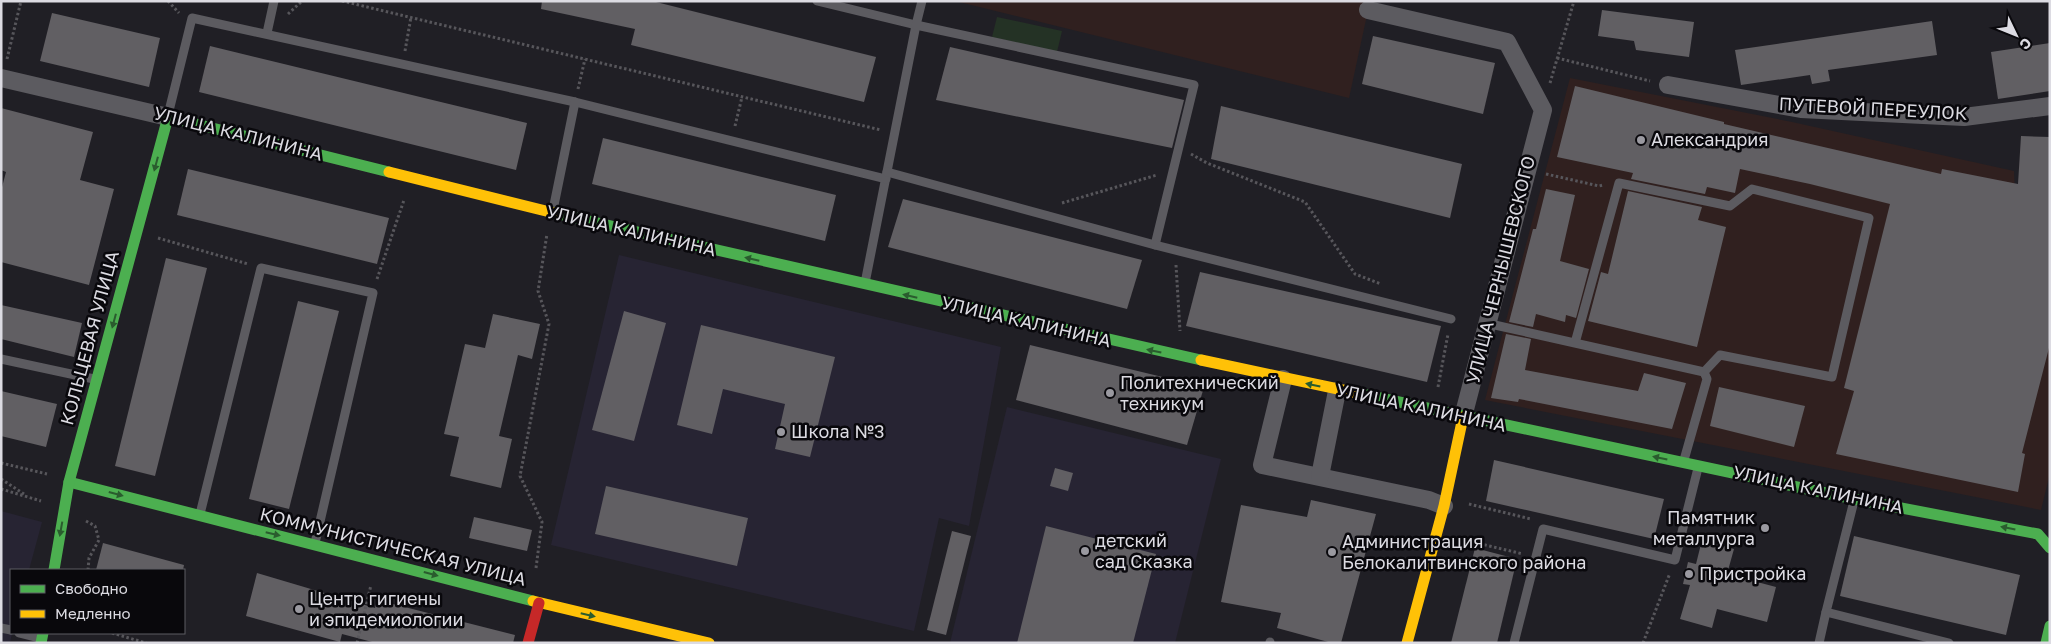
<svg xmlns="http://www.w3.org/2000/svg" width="2051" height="644" font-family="'Golos Text',sans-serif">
<rect width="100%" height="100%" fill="#201f25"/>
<!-- commercial -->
<g fill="#30201f">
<path d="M955 1H1370L1349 98Z"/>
<path d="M1570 78 1792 122 2014 171 2015 196 2050 202V473L2041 510 1485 400Z"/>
</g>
<!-- built -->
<g fill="#272433">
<path d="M619 255 1001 347 969 526 939 518 914 631 551 545Z"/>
<path d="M1007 407 1221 459 1175 643H950Z"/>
<path d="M1 511 42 522 29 570H11L12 633 10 643H1Z"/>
</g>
<!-- green -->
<path fill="#243225" d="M997 17 1062 31 1057 52 992 37Z"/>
<!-- building -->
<g fill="#615f63">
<path d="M542 1H652L876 57 864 102 631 45 635 29 541 9Z"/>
<path d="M1602 10 1694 22 1689 57 1636 50 1634 41 1598 36Z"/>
<path d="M52 13 160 38 149 87 40 61Z"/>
<path d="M1932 21 1937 55 1828 70 1830 81 1812 84 1810 75 1741 85 1735 50Z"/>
<path d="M1373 36 1495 63 1483 114 1362 84Z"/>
<path d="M2050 43V91L1998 99 1991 52Z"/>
<path d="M210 46 527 123 516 170 199 92Z"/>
<path d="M950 47 1184 100 1172 148 936 100Z"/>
<path d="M1575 86 1724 122V124L1941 174 1942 169 2018 184 2021 136 2050 137V344L2022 453 2025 454 2018 492 1836 454 1854 391 1844 388 1890 204 1810 184 1740 169 1735 193 1707 187 1705 194 1631 179 1633 173 1557 157Z"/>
<path d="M1221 106 1462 164 1450 218 1211 159Z"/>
<path d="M1 108 93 132 80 180 114 189 89 285 1 262V191L6 172 1 170Z"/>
<path d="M603 138 836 195 825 241 592 184Z"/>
<path d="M188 169 389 218 377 264 177 215Z"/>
<path d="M1546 189 1575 195 1560 261 1589 269 1576 318 1566 315 1565 322 1536 314 1533 327 1509 322 1533 229H1536Z"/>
<path d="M1628 191 1702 207 1698 220 1726 227 1697 347 1588 321 1601 272 1608 274Z"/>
<path d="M903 199 1142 260 1127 309 888 247Z"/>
<path d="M166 258 207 268 155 476 115 466Z"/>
<path d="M1200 272 1441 326 1427 382 1186 326Z"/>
<path d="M298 301 339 311 289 509 249 499Z"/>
<path d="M1 305 82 323 74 357 1 339Z"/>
<path d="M624 311 666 323 634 441 592 430Z"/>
<path d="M493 314 540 324 532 359 518 355 499 436 512 439 501 488 450 476 459 437 444 434 465 344 485 348Z"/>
<path d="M701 325 835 357 810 457 775 449 785 404 723 389 712 434 677 425Z"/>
<path d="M1506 334 1531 339 1525 370 1638 391 1644 373 1686 383 1672 429 1519 399 1518 402 1491 398Z"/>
<path d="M1030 345 1204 387 1187 445 1016 400Z"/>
<path d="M1719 387 1805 406 1794 447 1710 426Z"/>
<path d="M1 391 57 404 46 447 1 436Z"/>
<path d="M1494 460 1664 499 1654 539 1486 501Z"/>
<path d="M1055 468 1073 473 1068 491 1050 486Z"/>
<path d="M606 486 748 518 737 566 595 534Z"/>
<path d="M1311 500 1376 514 1341 643H1332L1277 628 1281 613 1221 602 1241 505 1307 517Z"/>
<path d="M474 517 532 530 527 551 469 538Z"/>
<path d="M1046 526 1156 554 1133 643H1017Z"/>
<path d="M952 531 971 536 946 635 927 630Z"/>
<path d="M1854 536 2020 575 2006 635 1840 596Z"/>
<path d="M1702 540 1734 549 1727 574 1776 587 1767 622 1717 609 1712 628 1680 619 1690 585 1683 584 1688 562 1696 564Z"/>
<path d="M103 543 184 565 183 570H96Z"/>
<path d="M1475 548 1517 559 1497 643H1451Z"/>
<path d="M257 573 375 608 377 600 515 635 513 643H376L342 634 340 642 246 616Z"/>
</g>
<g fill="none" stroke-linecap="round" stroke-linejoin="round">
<!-- path -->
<g stroke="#57565b" stroke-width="3" stroke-dasharray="2.5 2.5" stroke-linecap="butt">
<path d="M168 1 179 13"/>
<path d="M342 1 881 130"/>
<path d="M288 14 302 1"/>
<path d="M405 51 411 17"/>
<path d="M1557 58 1650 81"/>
<path d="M7 59 21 1"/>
<path d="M1550 83 1574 1"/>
<path d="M578 89 585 59"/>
<path d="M735 126 742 97"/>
<path d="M1191 154 1207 163 1305 202 1355 274 1381 284"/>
<path d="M1546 174 1599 186 1603 185"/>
<path d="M1062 203 1157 175"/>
<path d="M158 238 248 264"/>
<path d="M1176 265 1180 331"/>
<path d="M377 279 404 200"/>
<path d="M1438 387 1448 334"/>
<path d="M1 463 47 474"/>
<path d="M1 479 24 494"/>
<path d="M1 489 41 501"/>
<path d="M1469 504 1531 519"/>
<path d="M86 521 95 526 99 540 89 558 88 570"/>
<path d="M1460 539 1523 554"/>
<path d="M536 568 542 522 520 476 549 324 538 291 547 234"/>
<path d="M112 633 146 643"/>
<path d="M357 643 371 585"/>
<path d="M1643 643 1670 573"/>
</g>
<!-- lane -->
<g stroke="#5c5b60" stroke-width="9">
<path d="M817 1 916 25 865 283"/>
<path d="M922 1 916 25 1194 85 1155 245"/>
<path d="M267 33 274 1"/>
<path d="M168 115 192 18 575 102 886 179"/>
<path d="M887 172 1155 245 1451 319"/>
<path d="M553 210 575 102"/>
<path d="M1486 323 1704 372 1720 355 1832 377 1869 218 1752 189 1730 206 1619 183 1575 343"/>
<path d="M1 359 94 379"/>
<path d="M1684 460 1707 379 1704 372"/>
<path d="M1854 501 1826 612 1949 643"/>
<path d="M200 514 261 268 373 293 315 543"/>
<path d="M1 628 11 630"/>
<path d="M19 633 39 638"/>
<path d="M1270 643V642"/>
<path d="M1514 643 1543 529 1675 560 1698 468"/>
<path d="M1819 643 1826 612"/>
</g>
<!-- street -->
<g stroke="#5c5b60" stroke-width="18">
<path d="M1368 10 1507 42 1543 110 1463 417"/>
<path d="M1 78 168 117"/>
<path d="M1668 85 1801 109 1964 117 2050 106"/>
<path d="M1283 379 1262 465 1429 500 1444 506"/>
<path d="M1320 476 1337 391"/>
</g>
<!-- fast -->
<g stroke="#4caf50" stroke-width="11">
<path d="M554 213 1201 360"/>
<path d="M1357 393 1854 499 2038 534 2050 548"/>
<path d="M69 482 533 601"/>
<path d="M54 570 69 482 168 117 389 172"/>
<path d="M41 643 43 633"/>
<path d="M2046 643 2050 626"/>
</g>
<!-- slow -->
<g stroke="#ffc107" stroke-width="11">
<path d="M389 172 554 213"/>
<path d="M1201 360 1357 393"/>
<path d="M533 601 709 643"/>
<path d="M1407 643 1444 506 1463 417"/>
</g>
<!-- jam -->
<path stroke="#c62828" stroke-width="11" d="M528 643 539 603"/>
</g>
<!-- one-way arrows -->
<defs><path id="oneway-solid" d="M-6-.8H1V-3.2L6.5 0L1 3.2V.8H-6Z" transform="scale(1.25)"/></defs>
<g fill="#2a5c2e">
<use href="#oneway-solid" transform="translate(156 164) rotate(105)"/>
<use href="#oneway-solid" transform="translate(752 259) rotate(-167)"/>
<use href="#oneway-solid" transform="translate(910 296) rotate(-167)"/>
<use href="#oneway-solid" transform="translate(114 321) rotate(105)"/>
<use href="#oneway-solid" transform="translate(1154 351) rotate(-168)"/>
<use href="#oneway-solid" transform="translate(1313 385) rotate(-168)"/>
<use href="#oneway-solid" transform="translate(1660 458) rotate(-168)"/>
<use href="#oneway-solid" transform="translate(116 494) rotate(15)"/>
<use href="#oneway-solid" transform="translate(2008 528) rotate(-169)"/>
<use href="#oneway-solid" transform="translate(61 529) rotate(100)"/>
<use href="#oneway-solid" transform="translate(273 534) rotate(13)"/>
<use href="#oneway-solid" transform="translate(431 574) rotate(15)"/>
<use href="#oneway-solid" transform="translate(588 615) rotate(13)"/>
</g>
<!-- markers -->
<g fill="#9a99a0" stroke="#09080c" stroke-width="2">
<circle cx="1641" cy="140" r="5"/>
<circle cx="1110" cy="393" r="5"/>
<circle cx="781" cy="432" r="5"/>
<circle cx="1765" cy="528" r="5"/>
<circle cx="1085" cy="551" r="5"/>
<circle cx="1332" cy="552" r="5"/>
<circle cx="1689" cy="574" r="5"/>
<circle cx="299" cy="609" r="5"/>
</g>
<g text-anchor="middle" stroke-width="5" stroke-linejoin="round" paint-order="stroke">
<!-- street labels -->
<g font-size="18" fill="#dcdbe2" stroke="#09080c">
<text transform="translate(1873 109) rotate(3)" y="6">ПУТЕВОЙ ПЕРЕУЛОК</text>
<text transform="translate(238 134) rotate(14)" y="6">УЛИЦА КАЛИНИНА</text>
<text transform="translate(631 231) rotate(13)" y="6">УЛИЦА КАЛИНИНА</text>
<text transform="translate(1501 270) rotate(-76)" y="6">УЛИЦА ЧЕРНЫШЕВСКОГО</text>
<text transform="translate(1026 322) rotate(13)" y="6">УЛИЦА КАЛИНИНА</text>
<text transform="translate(90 338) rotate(-75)" y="6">КОЛЬЦЕВАЯ УЛИЦА</text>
<text transform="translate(1421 408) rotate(12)" y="6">УЛИЦА КАЛИНИНА</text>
<text transform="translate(1818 490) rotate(12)" y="6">УЛИЦА КАЛИНИНА</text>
<text transform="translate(393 547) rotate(14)" y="6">КОММУНИСТИЧЕСКАЯ УЛИЦА</text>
</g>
<!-- poi labels -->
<g font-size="18" fill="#dcdbe2" stroke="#09080c" text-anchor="start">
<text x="1651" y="146">Александрия</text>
<text x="1120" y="389">Политехнический<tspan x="1120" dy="21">техникум</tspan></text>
<text x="791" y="438">Школа №3</text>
<text x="1755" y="524" text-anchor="end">Памятник<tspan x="1755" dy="21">металлурга</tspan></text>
<text x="1095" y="547">детский<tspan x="1095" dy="21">сад Сказка</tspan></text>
<text x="1342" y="548">Администрация<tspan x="1342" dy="21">Белокалитвинского района</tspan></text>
<text x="1699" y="580">Пристройка</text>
<text x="309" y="605">Центр гигиены<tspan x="309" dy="21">и эпидемиологии</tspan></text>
</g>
</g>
<!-- border -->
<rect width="2051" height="644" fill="none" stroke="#dcdbe2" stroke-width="5"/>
<!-- legend -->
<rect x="10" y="569" width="175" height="65" fill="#09080c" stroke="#5d5c62"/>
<rect x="20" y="585" width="25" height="8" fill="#4caf50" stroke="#5d5c62"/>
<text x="55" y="594" font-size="15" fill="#dcdbe2">Свободно</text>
<rect x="20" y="610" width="25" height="8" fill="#ffc107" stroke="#5d5c62"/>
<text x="55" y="619" font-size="15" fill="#dcdbe2">Медленно</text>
<!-- north arrow -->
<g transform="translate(2016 35) rotate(133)" stroke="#09080c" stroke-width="4" paint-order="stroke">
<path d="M0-4L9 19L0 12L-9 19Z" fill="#dcdbe2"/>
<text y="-8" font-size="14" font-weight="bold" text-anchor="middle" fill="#dcdbe2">С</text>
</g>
</svg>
